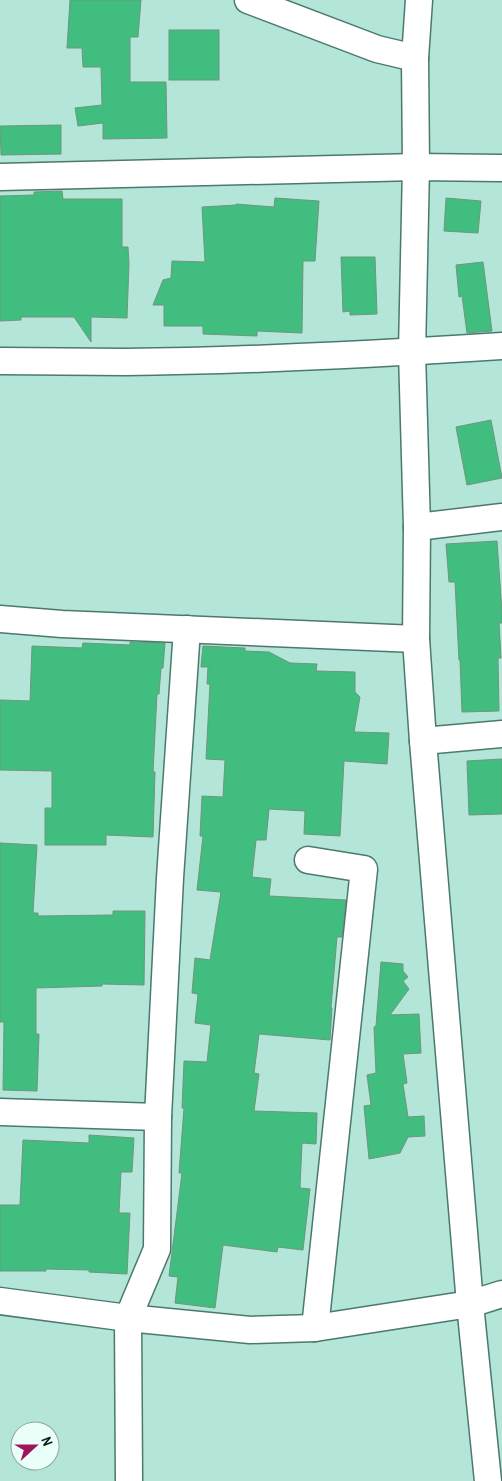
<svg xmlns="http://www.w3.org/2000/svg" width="502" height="1481" font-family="'Archivo Narrow',sans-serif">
<rect width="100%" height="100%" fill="#b3e5d8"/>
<!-- building -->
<g fill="#41bd7f" stroke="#6f957e">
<path d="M70 0H141L138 37H130V82H166L167 138 103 139V123L78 126 75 108 102 105 101 67H83L82 48H67Z"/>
<rect x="169" y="30" width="50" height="50"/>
<path d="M61 125V154L1 155 0 126Z"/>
<path d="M62 191 63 199H122V247H128L129 263 127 318 91 317V342L74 317H21V320L0 321V196L34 195V192Z"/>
<path d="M275 198 319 201 315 261H303L302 333 257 331V336L203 334V326H164V305H153L163 280 171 278 172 261 205 262 202 207 236 205V204L274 207Z"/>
<path d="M446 198 481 201 478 233 444 231Z"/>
<path d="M341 257H375L377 314 350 315V311L343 312Z"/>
<path d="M483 262 492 331 467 333 462 296 459 297 456 265Z"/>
<path d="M491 420 502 478 467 485 456 427Z"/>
<path d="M497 541 502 612V623H499L501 658H498L499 711 462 712 460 660H459L455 582H449L446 544Z"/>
<path d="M130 642 165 643 163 668H161L159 694H157L153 772H155L153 837 106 835V845H45V808H52V771L0 770V700L30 701 32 646 82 648 83 643 130 645Z"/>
<path d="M203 646 245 648V651L269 652 290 663 317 664 316 671 355 672V692L360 697 354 732 389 733 387 764 344 761 340 836 304 834 305 811 269 809 266 840H256L252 877 271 879 269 896 346 900 342 937H337L331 1007 332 1008 330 1040 259 1034 254 1073 259 1074 254 1111 317 1113 316 1144 302 1143 300 1188 310 1189 303 1250 278 1247 277 1252 223 1245 215 1308 175 1303 178 1277 169 1276 182 1173H179L184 1108H182L184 1061 207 1062 211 1025 195 1023 198 994 192 993 195 958 210 960 221 892 197 890 203 836H200L202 796 223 797 225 760 206 759 210 684H207L208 667H201Z"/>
<path d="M502 759V814L469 815 467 761Z"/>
<path d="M0 843 37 845 33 913H38V916L113 915V911H145L144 985 102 984V986L36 988V1034H39L37 1091 3 1090 4 1022H0Z"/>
<path d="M381 962 403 964V971L408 977 403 981 409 989 390 1015 419 1014 421 1053 403 1054 407 1083 403 1084 408 1117 424 1116 425 1136 408 1137 400 1153 369 1159 364 1106 371 1105 367 1075 376 1073 374 1027 376 1026Z"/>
<path d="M89 1135 134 1138 132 1172H121L119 1213H130L127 1274 89 1272V1270L46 1269V1271H0V1205H20L23 1140 89 1143Z"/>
</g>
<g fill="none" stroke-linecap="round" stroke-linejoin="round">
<!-- street casing -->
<g stroke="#4b796e" stroke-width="29">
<g id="street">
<path d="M248 0 377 49 415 58"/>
<path d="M419 0 415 58 416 167 412 352 417 527 416 639 423 741 470 1304 488 1481"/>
<path d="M0 177 416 167 502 168"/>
<path d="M0 361C42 361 84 362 126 362 251 361 377 354 502 346"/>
<path d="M417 527 502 517"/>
<path d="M0 619 62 624 416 639"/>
<path d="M423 741 502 734"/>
<path d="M308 860 364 869 315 1328"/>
<path d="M0 1112 158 1117"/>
<path d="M0 1301 128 1318 250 1330 315 1328 470 1304 502 1294"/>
<path d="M129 1481 128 1318 157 1249 158 1117 170 878 187 629"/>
</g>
</g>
<!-- street -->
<use href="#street" stroke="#fff" stroke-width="26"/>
</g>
<!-- north arrow -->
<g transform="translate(35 1446) rotate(69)"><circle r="24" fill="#ebfff9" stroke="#91a59f"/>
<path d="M0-4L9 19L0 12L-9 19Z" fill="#a2155b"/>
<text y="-8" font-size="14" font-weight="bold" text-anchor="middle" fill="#091d18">N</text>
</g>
</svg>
